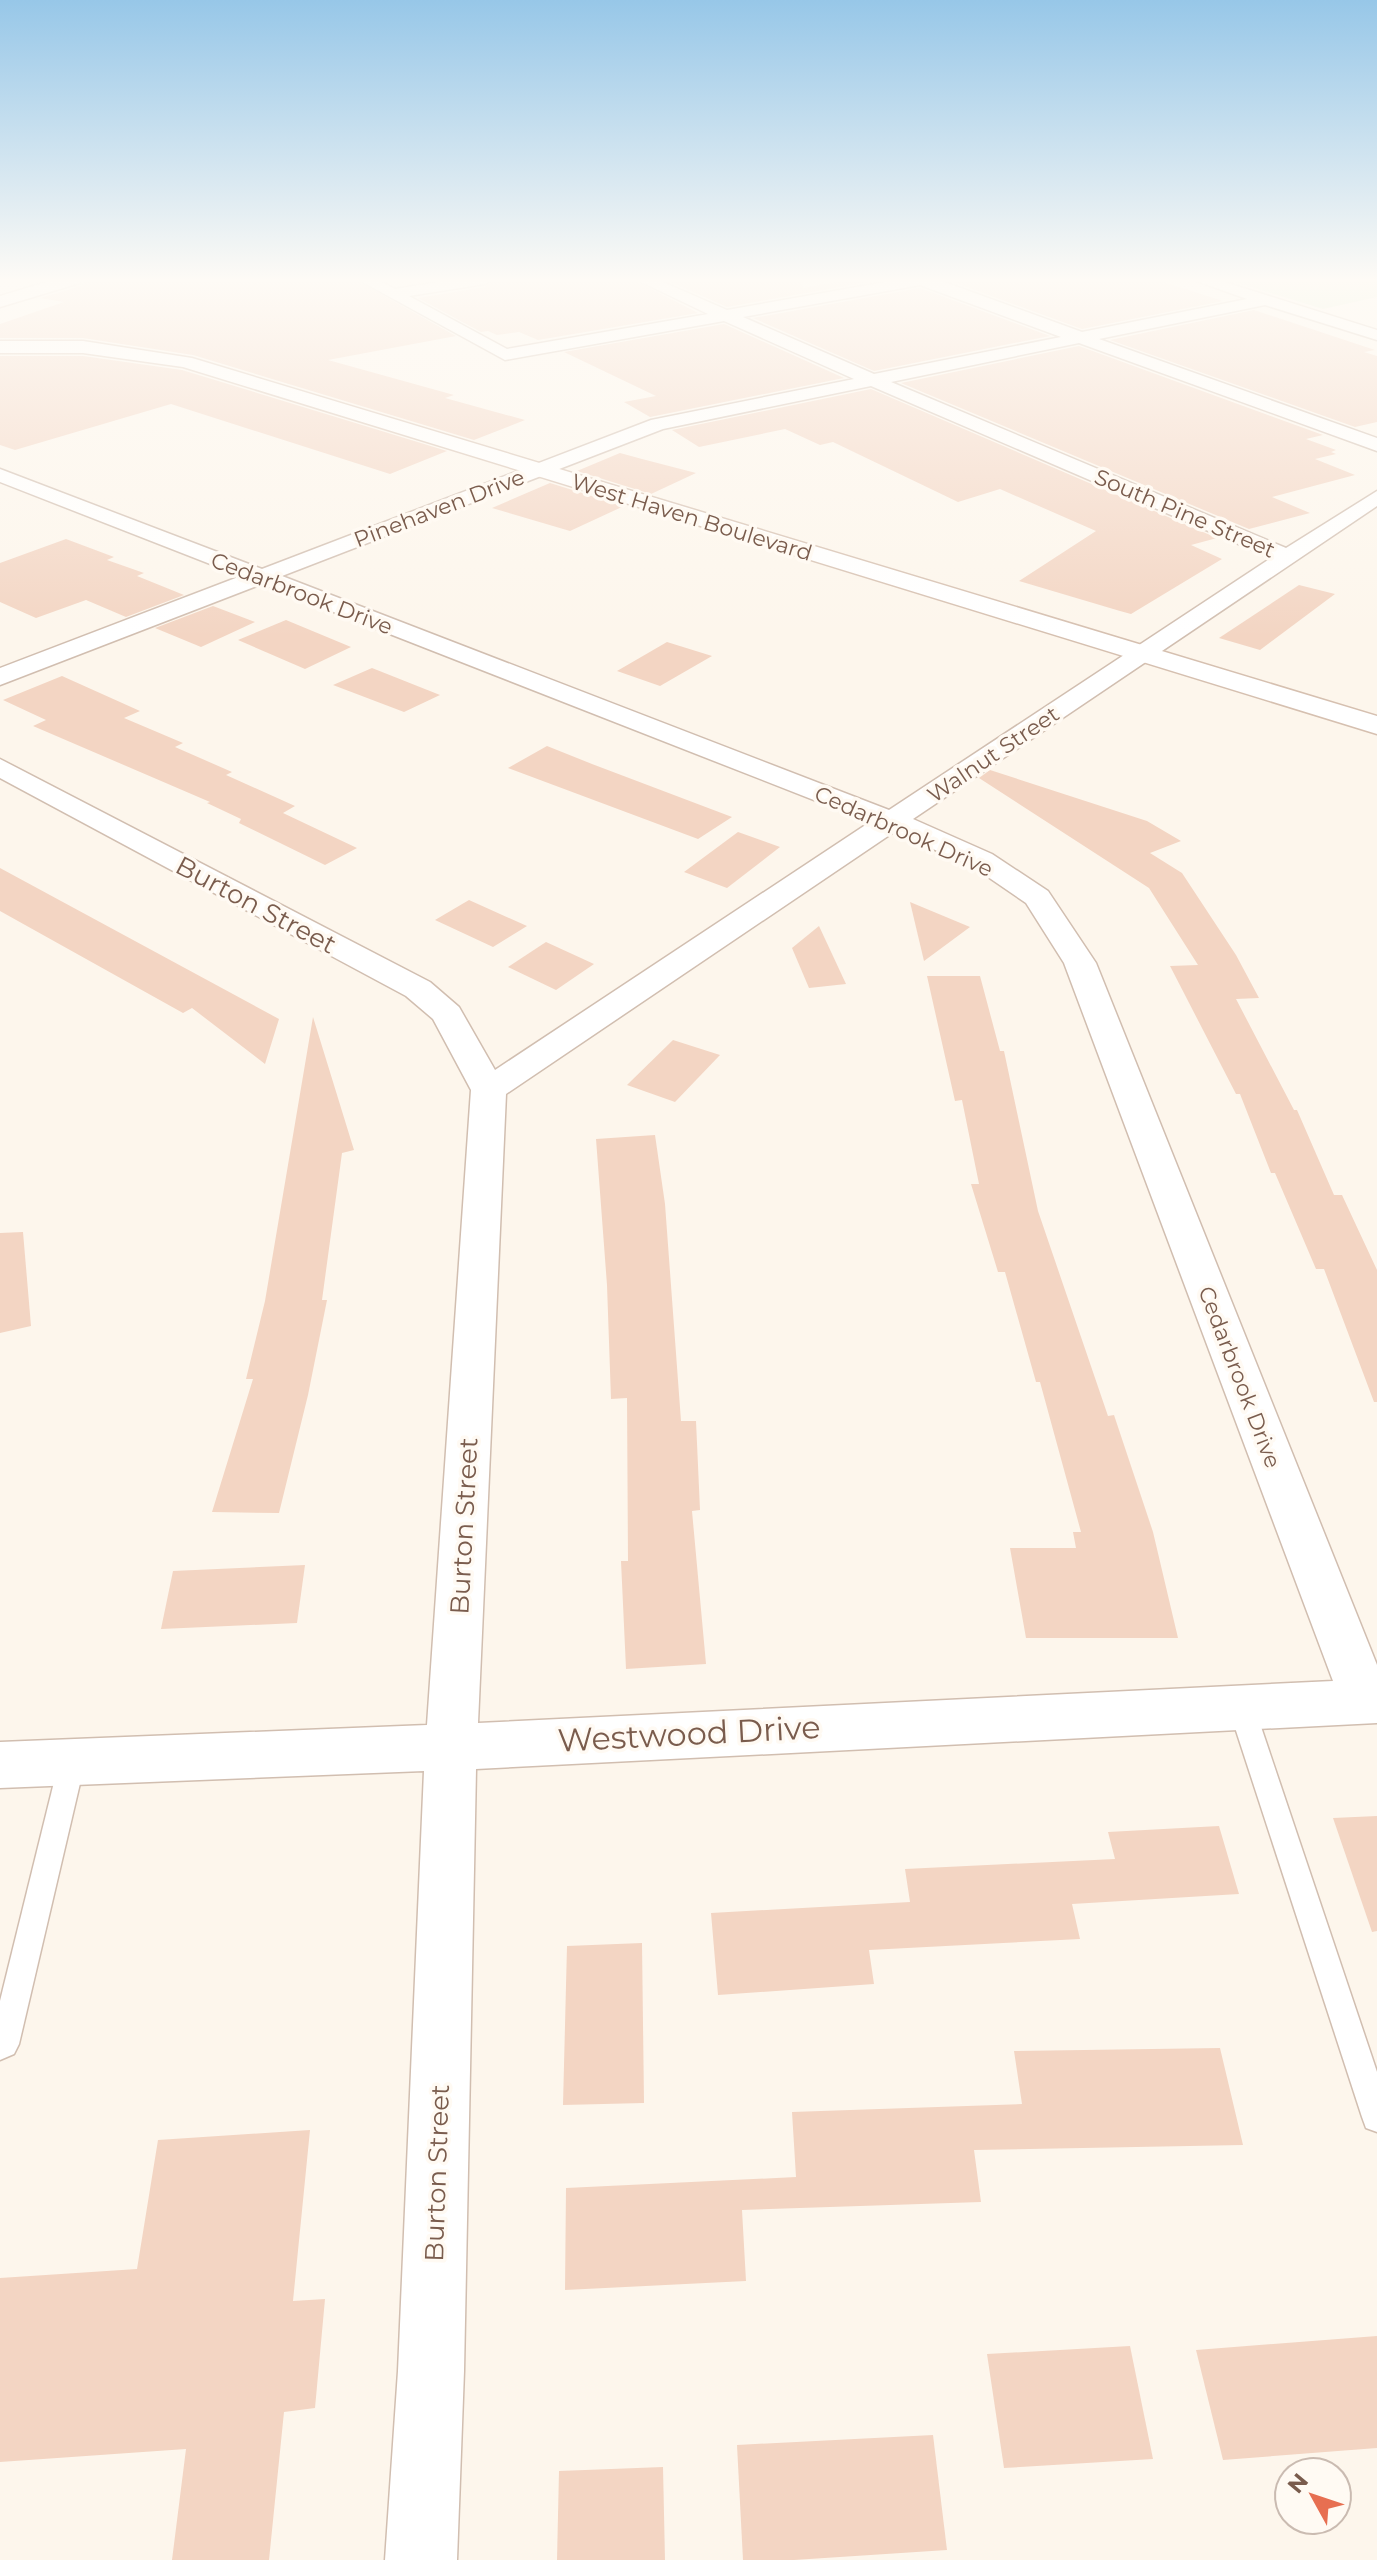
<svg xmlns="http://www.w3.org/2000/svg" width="1377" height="2560" font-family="Montserrat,sans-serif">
<rect width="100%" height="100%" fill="#fdf6ec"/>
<!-- green -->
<path fill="#d8ecc9" d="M1225 279H1377V297L1323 309Z"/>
<!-- building -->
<g fill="#f3d5c3">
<path d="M85 279H354L456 336 328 360 454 395 445 398 525 420 474 440 193 355 83 338H0V324L64 302 40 298 81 286Z"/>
<path d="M496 279H632L698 313 538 340 519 332 497 335 488 331 481 332 418 298 485 287Z"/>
<path d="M664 279H802L803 288 853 279H885L727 307Z"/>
<path d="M945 279H1154L1223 301 1082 329Z"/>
<path d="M920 288 1050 336 874 371 753 318Z"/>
<path d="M1254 310 1375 350 1364 352 1377 356V422L1355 427 1110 340Z"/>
<path d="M724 324 844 378 650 417 624 402 656 396 564 352Z"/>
<path d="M1079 346 1323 435 1306 439 1336 450 1331 452 1336 454 1315 459 1355 475 1272 497 1310 513 1249 529 901 383Z"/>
<path d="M0 356H83L182 370 447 451 390 474 171 404 15 450 0 445Z"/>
<path d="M871 389 1217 538 1191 545 1222 559 1131 614 1120 611 1019 581 1096 531 1000 489 958 502 833 442 820 445 785 429 699 447 672 430Z"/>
<path d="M620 453 642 459 696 473 651 494 577 471Z"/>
<path d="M550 483 624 506 570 531 492 508Z"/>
<path d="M66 539 114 557 107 560 144 573 137 576 184 595 126 617 86 600 36 618 0 602V563Z"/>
<path d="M1299 585 1335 594 1260 650 1219 638Z"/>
<path d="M213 606 255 622 201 647 155 628Z"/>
<path d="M286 620 351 647 305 669 238 640Z"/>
<path d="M667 642 712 656 660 686 617 671Z"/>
<path d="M372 668 440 695 404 712 333 685Z"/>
<path d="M62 676 140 711 124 718 183 743 175 747 232 772 226 775 295 806 283 813 357 848 325 865 239 823 241 819 207 803 210 802 33 726 46 720 3 700Z"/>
<path d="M547 746 592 764 732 817 698 839 508 768Z"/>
<path d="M990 770 1147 821 1181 841 1150 853 1182 873 1236 955 1259 998 1236 999 1294 1110H1297L1334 1195H1342L1377 1270V1402H1374L1324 1269H1316L1275 1173H1271L1240 1094H1236L1170 966 1198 965 1149 888 979 778Z"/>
<path d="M738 832 780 847 727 888 684 872Z"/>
<path d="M0 868 279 1019 265 1064 192 1008 183 1013 0 911Z"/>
<path d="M469 900 527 926 493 947 435 920Z"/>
<path d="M910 902 970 927 924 961Z"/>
<path d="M819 926 846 984 809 988 792 948Z"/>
<path d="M546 942 594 964 556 990 508 967Z"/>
<path d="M927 976H980L1000 1051H1004L1038 1211 1108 1416 1114 1415 1153 1532 1178 1638H1026L1010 1548H1076L1073 1532H1081L1040 1382H1036L1005 1272H998L971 1184H979L962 1100 955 1101Z"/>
<path d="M313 1017 354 1150 342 1153 322 1300H327L308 1395 279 1513 212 1512 253 1379H246L265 1301Z"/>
<path d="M673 1040 720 1055 675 1102 627 1085Z"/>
<path d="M655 1135 665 1204 681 1421H696L700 1510 692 1511 706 1664 626 1669 621 1561H628L627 1398 611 1399 607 1285 596 1139Z"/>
<path d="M23 1232 31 1326 0 1333V1233Z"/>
<path d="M305 1565 297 1623 161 1629 173 1571Z"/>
<path d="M1377 1816V1931L1372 1932 1333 1818Z"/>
<path d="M1219 1826 1239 1894 1072 1904 1080 1939 869 1950 874 1984 718 1995 711 1913 910 1902 905 1869 1115 1859 1108 1832Z"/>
<path d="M642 1943 644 2103 563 2105 567 1946Z"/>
<path d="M1220 2048 1243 2145 974 2150 981 2202 742 2210 746 2281 565 2290 566 2188 796 2177 792 2112 1022 2104 1014 2051Z"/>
<path d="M310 2130 293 2301 325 2299 315 2408 284 2412 269 2560H172L186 2449 0 2462V2278L137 2269 158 2140Z"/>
<path d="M1377 2336V2448L1223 2460 1196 2350Z"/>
<path d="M1130 2346 1153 2459 1004 2468 987 2354Z"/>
<path d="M933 2435 947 2550 794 2560H743L737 2445Z"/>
<path d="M663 2467 665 2560H557L559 2471Z"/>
</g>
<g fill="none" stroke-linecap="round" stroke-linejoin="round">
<!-- lane casing -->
<g stroke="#d1beb0" stroke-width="3">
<g id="lane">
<path d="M1241 1695 1250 1698 1254 1706 1377 2072V2132L1366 2128 1362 2117 1228 1706 1232 1698Z"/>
<path d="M72 1750 81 1754 85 1762 19 2044 14 2054 0 2060V2001L59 1762 63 1754Z"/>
</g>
</g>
<!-- street casing -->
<g stroke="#d1beb0" stroke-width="3">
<path id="street" d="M357 279H376L395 289 457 279H493L485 284 409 296 507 349 708 314 635 279H656L727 310 902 279H936L1082 332 1247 299 1191 279H1215L1377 330V340L1265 305 1099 339 1377 438V451L1079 343 891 382 1286 548 1377 491V506L913 819 992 854 1048 891 1096 963 1377 1665V1723L476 1769 464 2371 457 2560H385L398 2371 424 1771 0 1788V1742L427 1725 471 1090 433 1019 406 996 0 778V759L430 982 459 1007 495 1070 870 822 262 584 0 685V668L241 576 0 482V469L262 569 651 420 854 379 724 321 505 360ZM920 285 1061 337 874 374 743 317ZM871 386 1271 558 889 810 282 576 663 429ZM894 832 972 866 1026 903 1064 963 1333 1681 478 1723 506 1094Z"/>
</g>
<!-- secondary casing -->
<g stroke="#d6c0b0" stroke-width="3">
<g id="secondary">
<path d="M56 279H82L80 283 0 307V296Z"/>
<path d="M0 341H83L192 358 1377 716V734L183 367 83 353H0Z"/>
</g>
</g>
<!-- lane -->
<use href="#lane" fill="#fff" fill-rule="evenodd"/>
<!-- street -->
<use href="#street" fill="#fff" fill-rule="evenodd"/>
<!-- secondary -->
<use href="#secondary" fill="#fff" fill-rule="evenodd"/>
</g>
<!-- sky -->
<linearGradient id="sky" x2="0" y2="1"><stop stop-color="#97c7e8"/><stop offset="0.44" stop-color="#fefbf6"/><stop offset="1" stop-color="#fefbf6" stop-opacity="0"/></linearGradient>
<rect width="1377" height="637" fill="url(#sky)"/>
<g text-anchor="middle" stroke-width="7" stroke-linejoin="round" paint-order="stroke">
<!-- far-street labels -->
<g font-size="22" fill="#7a5c4d" stroke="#fffaf3">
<text transform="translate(439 508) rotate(-21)" y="8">Pinehaven Drive</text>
<text transform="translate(1185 513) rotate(23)" y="8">South Pine Street</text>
<text transform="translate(692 517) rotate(17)" y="8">West Haven Boulevard</text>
<text transform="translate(302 593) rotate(21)" y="8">Cedarbrook Drive</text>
<text transform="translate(993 754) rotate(-34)" y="8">Walnut Street</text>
<text transform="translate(904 831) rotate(24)" y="8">Cedarbrook Drive</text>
<text transform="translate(1240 1377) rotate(69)" y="8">Cedarbrook Drive</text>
</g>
<!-- street labels -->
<g font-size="26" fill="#7a5c4d" stroke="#fffaf3">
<text transform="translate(256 905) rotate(28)" y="9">Burton Street</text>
<text transform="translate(464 1526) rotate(-87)" y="9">Burton Street</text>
<text transform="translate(437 2173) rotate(-88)" y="9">Burton Street</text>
</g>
<!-- near-street labels -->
<g font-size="32" fill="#7a5c4d" stroke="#fffaf3">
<text transform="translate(689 1734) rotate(-3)" y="11">Westwood Drive</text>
</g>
</g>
<!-- north arrow -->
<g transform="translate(1313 2496) rotate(310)"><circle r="38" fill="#fffaf3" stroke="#cabbb1" stroke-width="2"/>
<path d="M0-6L14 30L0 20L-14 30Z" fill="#e76f51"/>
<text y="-12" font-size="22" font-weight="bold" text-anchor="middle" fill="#7a5c4d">N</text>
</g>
</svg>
